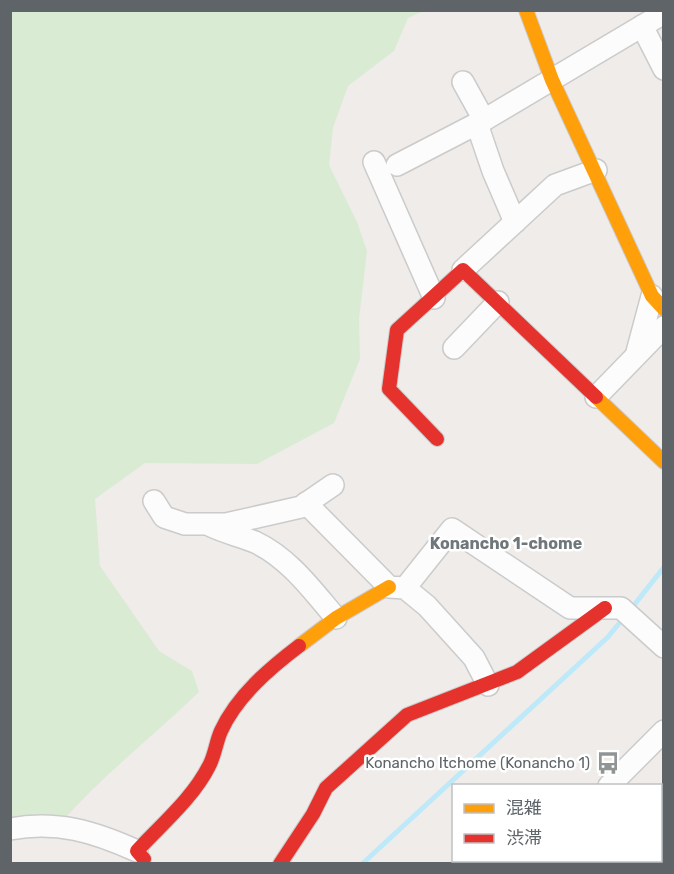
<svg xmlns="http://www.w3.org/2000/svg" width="674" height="874" font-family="Rubik,'Noto Sans JP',sans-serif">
<rect width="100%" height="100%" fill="#efece9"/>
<!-- green -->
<path fill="#daebd4" d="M11 11H424L408 18 394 51 348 86 333 128 329 165 357 222 367 251 359 319 360 359 334 423 257 464 145 463 95 499 100 566 159 651 192 671 199 692C154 735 106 773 65 818L11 824Z"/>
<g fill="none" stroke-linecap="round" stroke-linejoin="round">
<!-- stream -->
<g stroke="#bee9f8" stroke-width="5">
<path d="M631 609 664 567"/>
<path d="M362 864 608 637 625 616"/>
</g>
<!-- street casing -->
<g stroke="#cbcbcb" stroke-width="24">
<g id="street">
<path d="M642 26 664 69"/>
<path d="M463 82 484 120"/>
<path d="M477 124 493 171 515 222"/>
<path d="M374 162 434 298"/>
<path d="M397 165 484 120 664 13"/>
<path d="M463 270 555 185 596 170"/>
<path d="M454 348 498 302"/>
<path d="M637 352 652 296"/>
<path d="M596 397 664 327"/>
<path d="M154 501 164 517 185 524H226L301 507 333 485"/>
<path d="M306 503 389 587 405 588 427 606 474 658 488 685"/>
<path d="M211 526C226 533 240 536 255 542 289 558 312 590 336 618"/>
<path d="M405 588 452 529 570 608H621L664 647"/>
<path d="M609 786 664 731"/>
<path d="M10 829C57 820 95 832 137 851"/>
<path d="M660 858 664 861"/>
<path d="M532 864 535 860"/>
</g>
</g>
<!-- slow casing -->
<g stroke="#cbcbcb" stroke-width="16">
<g id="slow">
<path d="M526 10 552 80 652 296 664 309"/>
<path d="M596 397 664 462"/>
<path d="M299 646 336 618 389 587"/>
</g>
</g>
<!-- jam casing -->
<g stroke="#cbcbcb" stroke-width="16">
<g id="jam">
<path d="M437 439 389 389 397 330 463 270 596 397"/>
<path d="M144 859 137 851C161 825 193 798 209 766 215 755 216 742 221 731 237 696 270 668 299 646"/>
<path d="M280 864 313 814 326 788 407 715 517 672 605 608"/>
</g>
</g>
<!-- street -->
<use href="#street" stroke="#fdfcfc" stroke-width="21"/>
<!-- slow -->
<use href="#slow" stroke="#ff9f0a" stroke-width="14"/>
<!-- jam -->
<use href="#jam" stroke="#e5322d" stroke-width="14"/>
</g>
<!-- icons -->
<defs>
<g id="bus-bare" transform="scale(1.8)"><path d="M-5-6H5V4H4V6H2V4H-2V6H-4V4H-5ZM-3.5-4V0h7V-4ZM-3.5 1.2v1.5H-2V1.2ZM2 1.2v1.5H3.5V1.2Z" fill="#919495" stroke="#fff" stroke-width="2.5" paint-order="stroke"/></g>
</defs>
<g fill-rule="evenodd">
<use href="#bus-bare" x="608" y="763"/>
</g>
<g text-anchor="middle" stroke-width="5" stroke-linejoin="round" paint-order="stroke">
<!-- poi labels -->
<g font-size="15" fill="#5e6468" stroke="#fff" text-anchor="end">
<text x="590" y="768">Konancho Itchome (Konancho 1)</text>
</g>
<!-- neighbourhood labels -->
<g font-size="16" font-weight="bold" fill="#6f777a" stroke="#fff">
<text x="506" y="549">Konancho 1-chome</text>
</g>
</g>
<!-- border -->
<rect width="674" height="874" fill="none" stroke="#5e6468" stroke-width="24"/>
<!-- legend -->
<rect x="452" y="784" width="210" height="78" fill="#ffffff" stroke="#bfc1c3" stroke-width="1.5"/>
<rect x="464" y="804" width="30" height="9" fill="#ff9f0a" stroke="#bfc1c3" stroke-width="1.5"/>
<text x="506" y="814" font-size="18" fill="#5e6468">混雑</text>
<rect x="464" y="834" width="30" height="9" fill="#e5322d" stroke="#bfc1c3" stroke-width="1.5"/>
<text x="506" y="844" font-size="18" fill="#5e6468">渋滞</text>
</svg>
